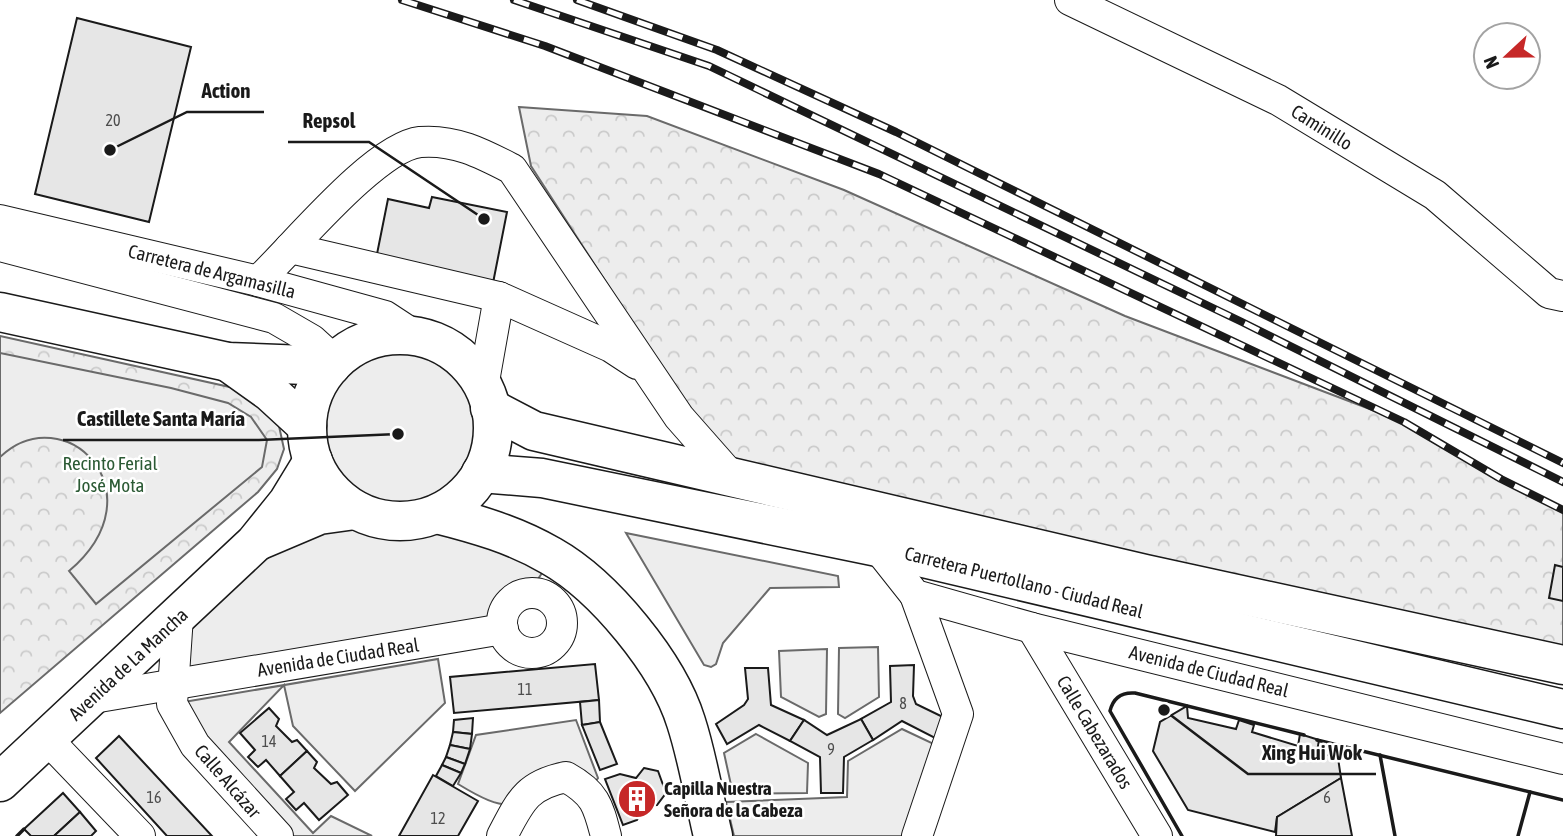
<svg xmlns="http://www.w3.org/2000/svg" width="1563" height="836" font-family="'Asap Condensed',sans-serif">
<defs>
<pattern id="park-crowns" width="20" height="18" patternUnits="userSpaceOnUse" patternTransform="scale(1.75)"><rect width="20" height="18" fill="#ededed"/><path d="M2 6a3 3 0 1 1 6 0M12 15a3 3 0 1 1 6 0" fill="none" stroke="#cbcbcb"/></pattern>
</defs>
<rect width="100%" height="100%" fill="#fff"/>
<!-- park -->
<g fill="url(#park-crowns)" stroke="#6a6a6a" stroke-width="2">
<path d="M519 107 647 116 844 190 1125 316 1404 422 1501 479 1563 510V655L731 476 531 166Z"/>
<path d="M0 336 243 390 279 426 284 449 277 469 258 492 0 713Z"/>
</g>
<!-- garden -->
<g fill="#ededed" stroke="#6a6a6a" stroke-width="2">
<circle cx="398" cy="430" r="78"/>
<path d="M0 353 171 388 228 403 251 417 267 440 262 467 96 604 69 571C162 492 64 396 0 457Z"/>
<path d="M355 510 375 518 396 522 437 514 553 556 529 593 511 602 503 617 172 684 178 616 255 543Z"/>
<path d="M626 533 838 576 839 587 770 588 723 643 716 664 711 667 704 665Z"/>
<path d="M878 647 879 697 845 718 838 714 839 648Z"/>
<path d="M827 649 826 714 819 717 781 697 779 651Z"/>
<path d="M438 659 445 703 355 791 293 726 284 685 229 742 313 833 331 816 372 836H278L172 704Z"/>
<path d="M576 720 598 778 589 790 566 777C517 807 512 817 458 784L476 735Z"/>
<path d="M902 729 936 745 914 836H734L726 802 847 797 848 761Z"/>
<path d="M756 734 808 763 807 793 733 794 724 753Z"/>
</g>
<!-- building -->
<g fill="#e6e6e6" stroke="#1a1a1a" stroke-width="2">
<path d="M77 18 191 47 149 222 35 194Z"/>
<path d="M432 197 507 212 493 283 376 259 388 199 429 208Z"/>
<path d="M1555 565 1563 567V601L1549 598Z"/>
<path d="M595 664 599 700 454 713 450 677Z"/>
<path d="M914 665 913 696 916 704 945 718 935 738 902 721 873 740 861 719 891 702 890 666Z"/>
<path d="M745 668H768L771 705 804 720 790 741 759 725 727 744 716 724 744 705 748 699Z"/>
<path d="M599 700 600 722 582 725 580 702Z"/>
<path d="M1187 706 1188 718 1236 729 1239 720 1254 725 1252 732 1298 746 1300 734 1319 740 1317 752 1338 758 1341 778 1277 817 1275 832 1188 810 1153 751 1160 722Z"/>
<path d="M269 708 279 719 276 726 292 742 297 740 307 751 280 776 266 760 258 767 248 757 255 750 240 733Z"/>
<path d="M473 718 472 734 453 732 454 720Z"/>
<path d="M861 719 873 740 844 757 843 793H821L820 757 790 741 804 720 827 735Z"/>
<path d="M600 722 617 764 600 770 582 725Z"/>
<path d="M453 732 472 734 470 749 450 745Z"/>
<path d="M119 736 212 836H167L96 758Z"/>
<path d="M450 745 470 749 465 764 446 757Z"/>
<path d="M307 751 317 762 314 768 331 784 337 782 348 795 319 820 304 803 296 810 286 799 294 792 280 776Z"/>
<path d="M446 757 465 764 461 773 442 765Z"/>
<path d="M442 765 461 773 453 786 436 776Z"/>
<path d="M644 768 658 771 666 793 657 805 643 806 637 820 623 825 605 779 620 774 636 778Z"/>
<path d="M433 775 478 801 458 836H399Z"/>
<path d="M1341 778 1352 836H1276L1277 817Z"/>
<path d="M63 793 80 812 54 836H31L24 829Z"/>
<path d="M80 812 96 831 91 836H54Z"/>
</g>
<g fill="none" stroke-linecap="round" stroke-linejoin="round">
<!-- minor casing -->
<g stroke="#1a1a1a" stroke-width="32">
<g id="minor">
<path d="M1070 0 1278 100 1435 195 1549 293 1563 296"/>
<path d="M0 220 258 281 385 316 417 337"/>
<path d="M0 246 274 318 312 340 335 361"/>
<path d="M290 248 499 297 611 347 637 364"/>
<path d="M258 281C293 248 375 147 420 142 455 139 483 154 512 169L679 417 731 476"/>
<path d="M483 387 499 297"/>
<path d="M877 547 915 595 1032 628 1563 759"/>
<circle cx="532" cy="623" r="30"/>
<path d="M915 595 958 714 917 836"/>
<path d="M178 616 172 704 195 745 278 836"/>
<path d="M1032 628 1157 836"/>
<path d="M93 698 503 629"/>
<path d="M48 740 140 836"/>
<path d="M502 836C520 802 526 785 566 777 595 793 598 805 606 836"/>
</g>
</g>
<!-- major casing -->
<g stroke="#1a1a1a" stroke-width="41">
<g id="major">
<path d="M437 514C477 524 515 535 551 556 604 586 668 664 686 722 698 759 704 798 713 836"/>
<path d="M260 540 319 515 355 510"/>
<path d="M0 782 255 543 288 502 313 461"/>
</g>
</g>
<!-- highway casing -->
<g stroke="#1a1a1a" stroke-width="41">
<g id="highway">
<path d="M0 312 228 362 331 366"/>
<circle cx="400" cy="428" r="93"/>
<path d="M228 362 270 392 307 426"/>
<path d="M490 408 534 431 1145 574 1563 665"/>
<path d="M481 473 542 478 877 547 1563 709"/>
</g>
</g>
<!-- minor -->
<use href="#minor" stroke="#fff" stroke-width="30"/>
<!-- major -->
<use href="#major" stroke="#fff" stroke-width="38"/>
<!-- highway -->
<use href="#highway" stroke="#fff" stroke-width="38"/>
<!-- rail casing -->
<g stroke="#1a1a1a" stroke-width="8">
<g id="rail">
<path d="M402 0 545 46 879 174 1404 422 1501 479 1563 510"/>
<path d="M514 0 709 66 1242 322 1563 482"/>
<path d="M577 0 717 50 896 132 1563 463"/>
</g>
</g>
<!-- rail -->
<use href="#rail" stroke="#fff" stroke-width="5" stroke-dasharray="16" stroke-linecap="butt"/>
<!-- wall -->
<g stroke="#1a1a1a" stroke-width="3.5">
<path d="M1317 740 1563 800"/>
<path d="M1380 755 1395 836"/>
<path d="M17 836 24 829"/>
<path d="M1182 836 1110 711C1113 698 1122 692 1135 693L1304 735"/>
<path d="M1518 836 1530 792"/>
</g>
</g>
<!-- icons -->
<defs>
<g id="building-disc" transform="scale(2.0125)"><circle r="9.5" fill="#c62828" stroke="#fff"/><path d="M-4-6H4V6H1V3H-1V6H-4ZM-2.5-4.3h1.7v1.8h-1.7ZM.8-4.3h1.7v1.8H.8ZM-2.5-1h1.7V.8h-1.7ZM.8-1h1.7V.8H.8Z" fill="#fff"/></g>
</defs>
<g fill-rule="evenodd">
<use href="#building-disc" x="637" y="799"/>
</g>
<g text-anchor="middle" stroke-width="5" stroke-linejoin="round" paint-order="stroke">
<!-- number labels -->
<g font-size="16" fill="#4d4d4d">
<text x="113" y="126">20</text>
<text x="525" y="695">11</text>
<text x="903" y="709">8</text>
<text x="269" y="747">14</text>
<text x="831" y="755">9</text>
<text x="154" y="803">16</text>
<text x="1327" y="803">6</text>
<text x="438" y="824">12</text>
</g>
<!-- street labels -->
<g font-size="19" fill="#1a1a1a" stroke="#fff">
<text transform="translate(1322 127) rotate(32)" y="7">Caminillo</text>
<text transform="translate(212 271) rotate(14)" y="7">Carretera de Argamasilla</text>
<text transform="translate(1024 582) rotate(14)" y="7">Carretera Puertollano - Ciudad Real</text>
<text transform="translate(338 657) rotate(-9)" y="7">Avenida de Ciudad Real</text>
<text transform="translate(128 664) rotate(-43)" y="7">Avenida de La Mancha</text>
<text transform="translate(1209 671) rotate(14)" y="7">Avenida de Ciudad Real</text>
<text transform="translate(1095 732) rotate(59)" y="7">Calle Cabezarados</text>
<text transform="translate(228 781) rotate(49)" y="7">Calle Alcázar</text>
</g>
<!-- park labels -->
<g font-size="19" fill="#2b5a34" stroke="#fff">
<text x="110" y="470">Recinto Ferial<tspan x="110" dy="22">José Mota</tspan></text>
</g>
<!-- poi labels -->
<g font-size="19" font-weight="bold" fill="#1a1a1a" stroke="#fff" text-anchor="start">
<text x="664" y="795">Capilla Nuestra<tspan x="664" dy="22">Señora de la Cabeza</tspan></text>
</g>
</g>
<!-- callouts -->
<path fill="none" stroke="#1a1a1a" stroke-width="2.5" d="M110 150L187 112H264M484 219L369 142H288M398 434L259 440H63M1164 710L1248 774H1376"/>
<g fill="#1a1a1a" stroke="#fff" stroke-width="2.5">
<circle cx="110" cy="150" r="7"/>
<circle cx="484" cy="219" r="7"/>
<circle cx="398" cy="434" r="7"/>
<circle cx="1164" cy="710" r="7"/>
</g>
<g font-size="21" text-anchor="middle" font-weight="bold" fill="#1a1a1a" stroke="#fff" stroke-width="5" stroke-linejoin="round" paint-order="stroke">
<text x="226" y="98">Action</text>
<text x="329" y="128">Repsol</text>
<text x="161" y="426">Castillete Santa María</text>
<text x="1312" y="760">Xing Hui Wok</text>
</g>
<!-- north arrow -->
<g transform="translate(1507 56) rotate(248)"><circle r="33" fill="#ffffff" stroke="#a3a3a3" stroke-width="2"/>
<path d="M0-5L12 26L0 18L-12 26Z" fill="#c62828"/>
<text y="-10" font-size="19" font-weight="bold" text-anchor="middle" fill="#1a1a1a">N</text>
</g>
</svg>
